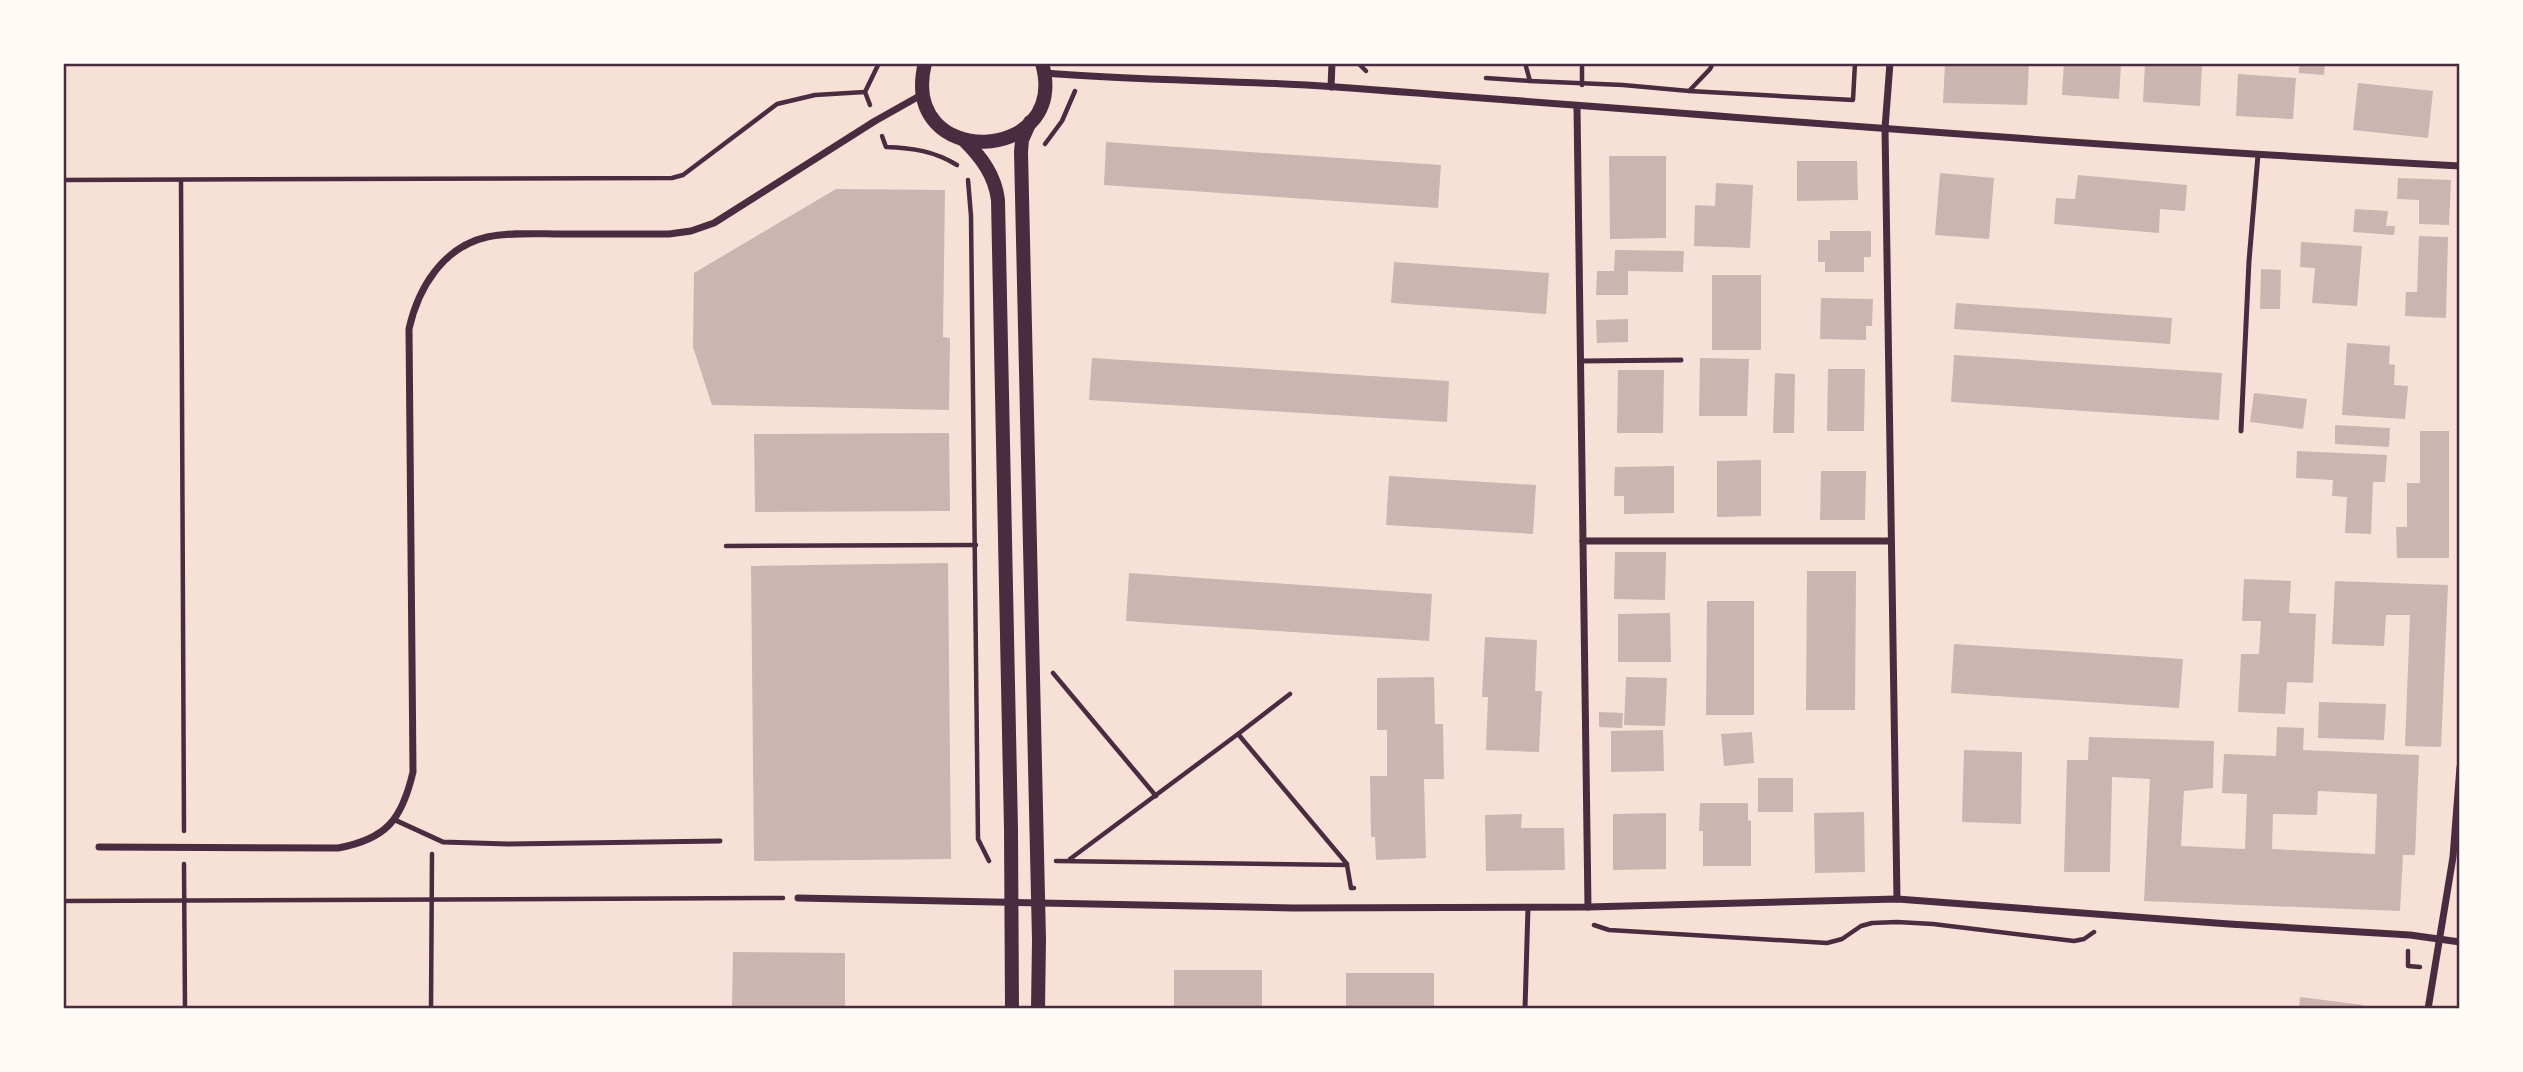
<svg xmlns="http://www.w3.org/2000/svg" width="2523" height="1072" font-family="Signika,sans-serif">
<rect width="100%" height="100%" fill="#f7e1d7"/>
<!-- building -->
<g fill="#ccb4b1" fill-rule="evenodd">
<path d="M1945 63H2029L2027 105 1943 103Z"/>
<path d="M2064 63H2121L2119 99 2062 95Z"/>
<path d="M2145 63 2202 65 2200 106 2143 102Z"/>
<path d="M2299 63H2325L2324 75 2299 73Z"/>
<path d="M2238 74 2296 78 2293 119 2236 116Z"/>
<path d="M2358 83 2433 91 2428 138 2353 130Z"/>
<path d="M1106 142 1441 165 1438 208 1104 185Z"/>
<path d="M1609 156H1666V238L1610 239Z"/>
<path d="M1797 161H1857L1858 200 1797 201Z"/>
<path d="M1940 173 1994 178 1989 239 1935 235Z"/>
<path d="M2078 175 2187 185 2185 211 2160 209 2159 233 2054 224 2056 198 2075 199Z"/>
<path d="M2398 178 2451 180 2449 225 2419 224V200L2397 199Z"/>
<path d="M1716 183 1753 185 1750 248 1694 246 1695 205 1715 206Z"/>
<path d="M836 189 945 190 943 337 950 338 949 410 712 405 693 347 694 273Z"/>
<path d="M2355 209 2388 211 2386 226H2395L2394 235 2353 232Z"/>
<path d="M1830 231H1871V257H1864V272H1825V262H1818V240H1830Z"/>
<path d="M2419 236 2448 237 2446 318 2405 316 2406 292H2417Z"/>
<path d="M2301 242 2362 246 2357 306 2312 303 2315 268 2300 267Z"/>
<path d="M1615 250 1684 251 1683 272 1628 271V295H1596L1597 271H1614Z"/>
<path d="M1394 262 1549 273 1546 314 1391 303Z"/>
<path d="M2261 269 2281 270 2280 309H2260Z"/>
<rect x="1712" y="275" width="49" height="75"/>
<path d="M1821 298 1873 299 1872 326H1866V340L1820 339Z"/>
<path d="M1956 303 2172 318 2170 344 1954 329Z"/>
<path d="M1628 319V342L1597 343 1596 320Z"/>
<path d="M2347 343 2390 346 2389 364 2395 365 2394 385 2408 386 2405 419 2342 415Z"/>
<path d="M1954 355 2222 373 2219 420 1951 402Z"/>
<path d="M1092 358 1449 381 1447 422 1089 400Z"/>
<path d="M1700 358 1749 359 1747 416H1699Z"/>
<path d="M1828 369H1865L1864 431H1827Z"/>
<path d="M1618 370H1664L1663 433H1617Z"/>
<path d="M1775 373 1795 374 1794 433H1773Z"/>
<path d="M2254 393 2307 399 2303 429 2250 422Z"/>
<path d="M2335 425 2390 428 2389 447 2335 444Z"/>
<path d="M2420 431H2449V558H2397L2396 527H2407V483H2420Z"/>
<path d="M949 433 950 511 755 512 754 434Z"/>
<path d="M2297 451 2387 455 2385 482H2373L2371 534 2345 533 2347 497 2332 496 2333 480 2296 478Z"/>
<path d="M1761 460V516L1717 517V461Z"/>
<path d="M1674 466V513L1624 514V496H1614L1615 467Z"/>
<path d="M1821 471H1866L1865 520H1820Z"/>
<path d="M1389 476 1536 485 1533 534 1386 525Z"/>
<path d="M1615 552H1666L1665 600 1614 599Z"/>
<path d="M948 563 951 859 754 861 751 566Z"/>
<path d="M1807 571H1856L1855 710H1806Z"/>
<path d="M1129 573 1432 594 1429 641 1126 621Z"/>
<path d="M2244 579 2291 581 2289 613 2316 614 2313 683 2287 682 2285 714 2238 712 2241 654H2259L2261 621H2242Z"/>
<path d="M2335 581 2448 585 2441 747 2405 746 2410 615H2386L2384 646 2332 644Z"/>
<path d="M1707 601H1754V715H1706Z"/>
<path d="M1670 613 1671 662H1618V614Z"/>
<path d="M1485 637 1537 640 1535 691H1542L1539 752 1486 750 1488 697H1482Z"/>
<path d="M1954 644 2183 659 2179 708 1951 693Z"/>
<path d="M1434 677 1435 724H1443L1444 779H1424L1426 858 1376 860 1375 837H1371L1370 776H1387V730H1377V678Z"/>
<path d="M1626 677 1667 678 1665 726 1624 725Z"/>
<path d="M2319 702 2386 704 2384 740 2318 738Z"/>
<path d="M1599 712 1623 713 1622 728 1599 727Z"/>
<path d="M2277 727 2304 728 2303 750 2419 755 2415 855H2403L2400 911 2144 901 2150 779 2112 777 2110 872H2064L2067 760H2088L2089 737 2214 741 2213 788 2184 791 2181 846 2245 849 2247 794 2222 793 2224 754 2276 756ZM2318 791 2377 794 2375 854 2272 849 2273 814 2317 815Z"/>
<path d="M1663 730 1664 771 1611 772V731Z"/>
<path d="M1752 732 1754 763 1724 766 1721 734Z"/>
<path d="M1964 750 2022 752 2021 824 1962 822Z"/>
<rect x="1758" y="778" width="35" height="34"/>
<path d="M1700 803H1748V820L1751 821V866H1703V831H1699Z"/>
<path d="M1864 812 1865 872 1815 873 1814 813Z"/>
<path d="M1666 813V869L1613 870V814Z"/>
<path d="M1522 814 1521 828H1564L1565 870 1486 871 1485 815Z"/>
<path d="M733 952 845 953V1009H732Z"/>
<rect x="1174" y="970" width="88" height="39"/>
<rect x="1346" y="973" width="88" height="36"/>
<path d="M2300 997 2363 1005V1009H2299Z"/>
</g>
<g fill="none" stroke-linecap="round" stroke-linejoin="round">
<!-- path -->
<g stroke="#4a2c40" stroke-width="4.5">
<path d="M1358 63 1366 71"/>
<path d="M1582 63V85"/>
<path d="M1486 78 1530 81 1525 63"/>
<path d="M1530 81 1623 85 1689 91 1710 69 1713 63"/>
<path d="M1689 91 1853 100 1855 63"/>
<path d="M870 105 865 92 879 63"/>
<path d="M882 136 886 147C913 148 934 151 957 165"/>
<path d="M1045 144 1062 121 1075 91"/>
<path d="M63 180 672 178 683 175 777 104 815 95 865 92"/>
<path d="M968 180 971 216 978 839 989 861"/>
<path d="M181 181 184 831"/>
<path d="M726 546 976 545"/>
<path d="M1053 673 1156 796"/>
<path d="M1238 734 1290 694"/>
<path d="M1070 859 1238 734 1347 864"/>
<path d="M1056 861 1347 865 1351 888H1354"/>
<path d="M184 864 185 1009"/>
<path d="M63 901 783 898"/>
<path d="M1594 925 1609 930 1827 943 1842 939 1861 926 1872 923 1897 922 1933 924 2074 941 2084 939 2094 932"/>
<path d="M2408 951V966L2420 967"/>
<path d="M431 1009 432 854"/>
</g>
<!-- service -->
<g stroke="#4a2c40" stroke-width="5">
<path d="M1580 361 1681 360"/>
<path d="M2241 431 2249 261 2258 155"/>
<path d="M395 820 443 842 508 844 720 841"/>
<path d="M1525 1009 1528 907"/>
</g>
<!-- minor -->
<g stroke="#4a2c40" stroke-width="7">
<path d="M1890 63 1885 128 1897 899"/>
<path d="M1044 73C1141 81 1239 80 1336 87 1711 115 2085 146 2460 166"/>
<path d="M1331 87 1332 63"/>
<path d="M1577 107 1588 907"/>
<path d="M1583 541H1891"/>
<path d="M99 847 338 848C387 839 402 819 413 772L409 329C418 288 443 247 487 237 511 232 538 234 562 234 598 234 633 234 669 234L691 231 714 223 875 121 923 94"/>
<path d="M798 898 1293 908 1588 907 1897 899 2229 924 2410 935 2460 942"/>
<path d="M2428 1009 2453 857 2460 767"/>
</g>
<!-- secondary -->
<g stroke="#4a2c40" stroke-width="14">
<path d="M925 63C898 171 1071 165 1042 63"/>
<path d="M1030 122 1022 140 1021 152 1039 940 1038 1009"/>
<path d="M964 140C981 157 995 175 998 200L1011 829 1012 1009"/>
</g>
</g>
<!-- border -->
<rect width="2523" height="1072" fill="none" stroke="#fffaf5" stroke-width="130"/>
<rect x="65" y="65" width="2393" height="942" fill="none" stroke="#4a2c40" stroke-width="2.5"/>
</svg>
